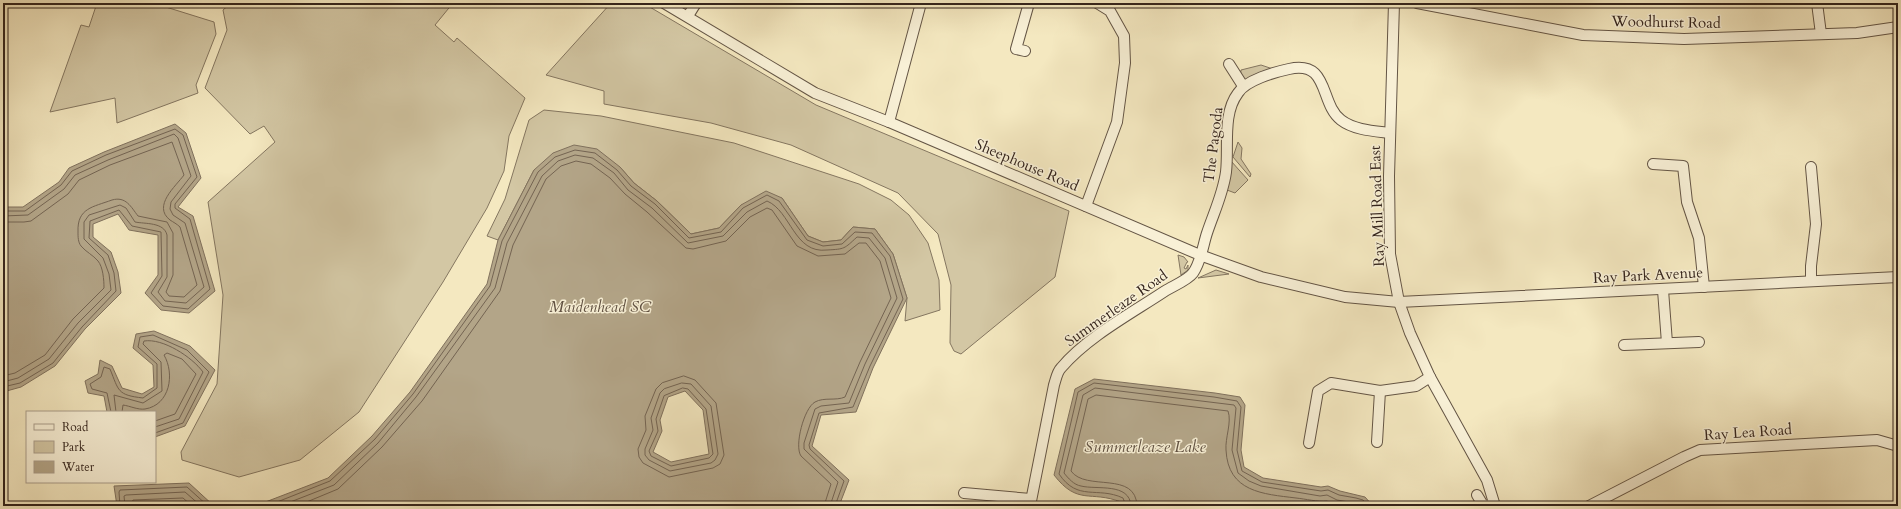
<svg xmlns="http://www.w3.org/2000/svg" width="1901" height="509" font-family="Cardo,serif">
<rect width="100%" height="100%" fill="#f4e8c0"/>
<filter id="stains"><feTurbulence type="fractalNoise" baseFrequency=".005" numOctaves="4"/><feColorMatrix values="0 0 0 0 .2 0 0 0 0 .09 0 0 0 0 .02 0 0 0 .5 -.17"/></filter>
<radialGradient id="worn" r=".72"><stop offset=".6" stop-color="#630" stop-opacity="0"/><stop offset="1" stop-color="#630" stop-opacity=".3"/></radialGradient>
<!-- green -->
<g fill="#d3c7a4" stroke="#847660">
<path d="M97 3H153L214 22 216 34 196 85 198 93 117 123 115 98 50 112 81 25 89 27Z"/>
<path d="M231 3H453L435 25 454 42 457 38 525 98 509 136 504 171 487 208 443 282 359 412 300 460 239 477 182 460 181 452 217 384 223 295 208 202 275 142 264 126 250 134 205 88 227 30 223 10Z"/>
<path d="M611 3H643L816 105 1069 211 1055 277 961 354 954 351 950 343 951 285 938 234 898 193 791 145 711 123 604 104V91L546 75Z"/>
<path d="M1261 65 1276 70 1247 81C1242 78 1240 76 1241 70Z"/>
<path d="M544 110 601 116 734 143 859 184 891 200 909 215 928 243 939 280 940 310 905 321 907 298 893 254 875 229 853 227 841 240 823 242 808 236 782 198 741 205 719 228 691 234 657 201 634 183 620 167 534 170 498 240 487 236 505 199 529 120Z"/>
<path d="M1238 142 1242 148 1241 159 1251 174 1250 177 1233 157Z"/>
<path d="M1231 161 1248 180 1235 193 1227 190Z"/>
<path d="M1178 255 1184 257 1188 262H1187L1184 268 1186 269 1188 265V270L1181 275Z"/>
<path d="M1216 270 1229 274 1198 278Z"/>
</g>
<!-- water -->
<g fill="#b3a588" stroke="#80715d" fill-rule="evenodd">
<path d="M175 124 186 133 201 178 178 207 193 216 215 291 189 313 161 310 145 293 158 275V235L129 230 118 214 93 224V237L111 252 118 272 121 293 85 329 55 366 21 387 3 392V207H23L59 182 69 168 104 152Z"/>
<path d="M574 145 597 149 620 167 634 183 657 201 691 234 719 228 741 205 766 191 782 198 808 236 823 242 841 240 853 227 875 229 893 254 907 298 873 368 856 412 821 415 812 446 849 480 839 506H255L328 478 372 436 410 392 487 284 498 240 534 170 553 153ZM685 391 703 410 709 454 671 462 653 452 662 431 660 420 668 397Z"/>
<path d="M154 331 190 346 215 370 185 426 155 437V412H107L104 396 88 393 85 381 98 374 100 360 112 366 122 388 142 394 154 387 153 365 133 348 136 334Z"/>
<path d="M1094 379 1215 393 1240 397 1245 405 1241 450 1244 467 1263 478 1321 487 1328 486 1340 491 1365 497 1373 506H1123L1121 502C1090 490 1078 506 1054 475L1075 389Z"/>
<path d="M189 483 214 506H117L114 486Z"/>
</g>
<g fill="none" stroke-linecap="round" stroke-linejoin="round">
<!-- shore -->
<g stroke="#746452" stroke-width="1">
<path d="M3 211H25L61 185 72 171 106 155 175 129 183 135 197 177 175 204V208L190 219 210 289 188 309 163 306 151 293 162 276 161 232 132 226 119 210 90 221 89 238 108 255 114 273 116 291 82 327 53 363 20 383 3 387"/>
<path d="M3 216 28 215 64 189 75 175 108 160 174 134 178 138 191 176 171 202 170 209 173 215 185 223 204 287 186 303 165 301 158 292 167 277V235C164 222 145 224 135 222L126 208 120 205 89 215 84 222V239L103 258 109 274 111 290 78 323 49 359 18 378 3 382"/>
<path d="M3 222H24L31 221 68 194 79 180 110 165 172 142 184 175C176 186 152 206 170 220 173 222 177 224 180 227L197 285 184 297 169 296 166 292 173 275V233L167 222 138 216C131 207 126 196 112 200 93 207 77 208 78 232 78 237 78 242 81 246 86 252 93 255 98 261 103 267 104 280 104 288L73 319 45 355 15 373 3 376"/>
<path d="M684 376 695 380 716 403 724 455 720 464 713 468 669 477 643 463 639 457 638 449 646 430 645 416 656 389 662 383Z"/>
<path d="M682 383 691 384 711 406 718 454 715 460 711 463 670 471 649 460 645 455V449L653 430 651 418 660 393 664 389Z"/>
<path d="M683 388 688 389 706 409 713 454 709 458 671 466 651 456 649 451 658 431 656 419 664 396Z"/>
<path d="M111 412 107 393 92 389 90 384 101 377 104 367 110 369C119 391 117 395 143 398L157 388V364L138 347 140 337 153 335 187 350 209 372 183 423 155 433"/>
<path d="M116 412 114 395 143 403 162 391 161 362 143 344 144 341C163 338 192 357 203 372L179 419 155 427"/>
<path d="M122 412 123 405C130 406 138 410 145 409 170 405 175 374 164 355L167 353 182 359 196 374 175 414 155 421"/>
<path d="M120 506 119 492 120 490 187 487 208 506"/>
<path d="M125 506 124 496 126 495 185 492 201 506"/>
<path d="M131 506 133 500 183 498 192 506"/>
<path d="M267 506 330 481 375 439 413 394 490 286 502 241 538 172 555 157 575 150 595 153 617 170 631 186 655 204 689 238 721 232 743 208 767 195 779 201 807 240 823 246 842 244 855 232 872 233 890 256 903 299 870 366 853 407 819 413 809 445 810 449 844 481 835 506"/>
<path d="M280 506 334 485 378 443 416 397 495 288 507 243 542 176 558 161 575 155 593 158 614 173 628 190 652 208 688 243 723 236 747 212 767 201C791 211 794 254 827 250 845 249 844 249 857 237L869 238 885 258 897 298 865 364 849 403 821 406 815 409 804 443V449L838 482 830 506"/>
<path d="M297 506 338 489 382 447 422 401 500 291 513 245 546 179 561 166 576 161 591 164 610 178 625 194 647 212 686 248 693 249 726 241 750 217 767 208 772 210 797 246 818 256 845 254 859 243H866L880 261 891 298 860 362 845 397C836 401 824 397 815 402 804 408 794 446 801 456L831 484 824 506"/>
<path d="M1126 506 1123 498C1097 486 1078 502 1059 474L1078 392 1094 383 1214 397 1237 401 1241 407 1237 450 1242 471 1262 482 1321 491 1328 490 1339 495 1356 498 1363 500 1368 506"/>
<path d="M1131 506C1130 482 1096 490 1081 486 1074 485 1068 478 1064 473L1083 395 1095 388 1234 405 1236 408 1232 450 1238 473 1249 481 1261 486 1320 496 1327 495 1337 500 1355 503 1361 506"/>
<path d="M1137 506C1136 470 1086 492 1071 471L1088 399 1096 395 1228 411C1232 422 1225 438 1226 450 1228 492 1263 494 1296 498 1306 499 1317 502 1327 501L1336 506"/>
</g>
<!-- minor casing -->
<g stroke="#645545" stroke-width="12">
<g id="minor">
<path d="M664 3 815 93 889 122 1200 255 1261 277 1345 297 1399 302 1898 277"/>
<path d="M1394 3 1389 176 1390 254 1399 302 1410 333 1430 377 1487 480 1495 506"/>
<path d="M1417 3 1583 35 1684 39 1857 33 1898 27"/>
<path d="M1817 3 1821 34"/>
<path d="M688 16 696 3"/>
<path d="M1025 51 1016 49 1029 3"/>
<path d="M1229 64 1243 86"/>
<path d="M889 122 921 3"/>
<path d="M1653 164 1683 166 1687 202 1699 238 1704 287"/>
<path d="M1086 206 1117 122 1125 63 1124 36 1110 11 1097 3"/>
<path d="M1811 280V266L1816 224 1811 167"/>
<path d="M1663 290 1667 343"/>
<path d="M1624 345 1699 342"/>
<path d="M1377 442 1380 391"/>
<path d="M1309 443 1318 391 1331 383 1380 391 1416 386 1430 377"/>
<path d="M964 493 1031 499"/>
<path d="M1477 495 1483 505 1493 506"/>
<path d="M1030 506 1054 385C1056 379 1057 372 1061 368 1087 337 1132 313 1165 291 1173 286 1188 280 1193 273 1201 262 1203 245 1207 233 1214 212 1223 194 1226 172 1229 147 1222 114 1238 93 1246 80 1275 72 1289 69 1330 60 1319 103 1341 120 1354 130 1374 131 1390 133"/>
<path d="M1589 506 1684 457 1700 450 1877 440 1898 446"/>
</g>
</g>
<!-- minor -->
<use href="#minor" stroke="#f8f0d6" stroke-width="10"/>
</g>
<g text-anchor="middle" stroke-width="3" stroke-linejoin="round" paint-order="stroke">
<!-- street labels -->
<g font-size="15" fill="#34241c" stroke="#f8f0d6">
<text transform="translate(1666 22) rotate(1)" y="5">Woodhurst Road</text>
<text transform="translate(1213 145) rotate(-83)" y="5">The Pagoda</text>
<text transform="translate(1027 165) rotate(23)" y="5">Sheephouse Road</text>
<text transform="translate(1377 206) rotate(-92)" y="5">Ray Mill Road East</text>
<text transform="translate(1648 275) rotate(-3)" y="5">Ray Park Avenue</text>
<text transform="translate(1116 308) rotate(-35)" y="5">Summerleaze Road</text>
<text transform="translate(1748 432) rotate(-4)" y="5">Ray Lea Road</text>
</g>
<!-- water labels -->
<g font-size="16" font-style="italic" fill="#605142" stroke="#f8f0d6">
<text x="600" y="312">Maidenhead SC</text>
<text x="1145" y="452">Summerleaze Lake</text>
</g>
</g>
<!-- margin -->
<rect width="1901" height="509" fill="none" stroke="#f4e8c0" stroke-width="16"/>
<rect x="4" y="4" width="1893" height="501" fill="none" stroke="#34241c" stroke-width="2"/>
<rect x="8" y="8" width="1885" height="493" fill="none" stroke="#34241c"/>
<!-- legend -->
<rect x="26" y="411" width="130" height="72" fill="#f8f0d6" stroke="#aa9e8c"/>
<rect x="34" y="424" width="20" height="6" fill="#f8f0d6" stroke="#aa9e8c"/>
<text x="62" y="431" font-size="12" fill="#34241c">Road</text>
<rect x="34" y="441" width="20" height="12" fill="#d3c7a4" stroke="#aa9e8c"/>
<text x="62" y="451" font-size="12" fill="#34241c">Park</text>
<rect x="34" y="461" width="20" height="12" fill="#b3a588" stroke="#aa9e8c"/>
<text x="62" y="471" font-size="12" fill="#34241c">Water</text>
<rect width="100%" height="100%" filter="url(#stains)"/>
<rect width="100%" height="100%" fill="url(#worn)"/>
</svg>
